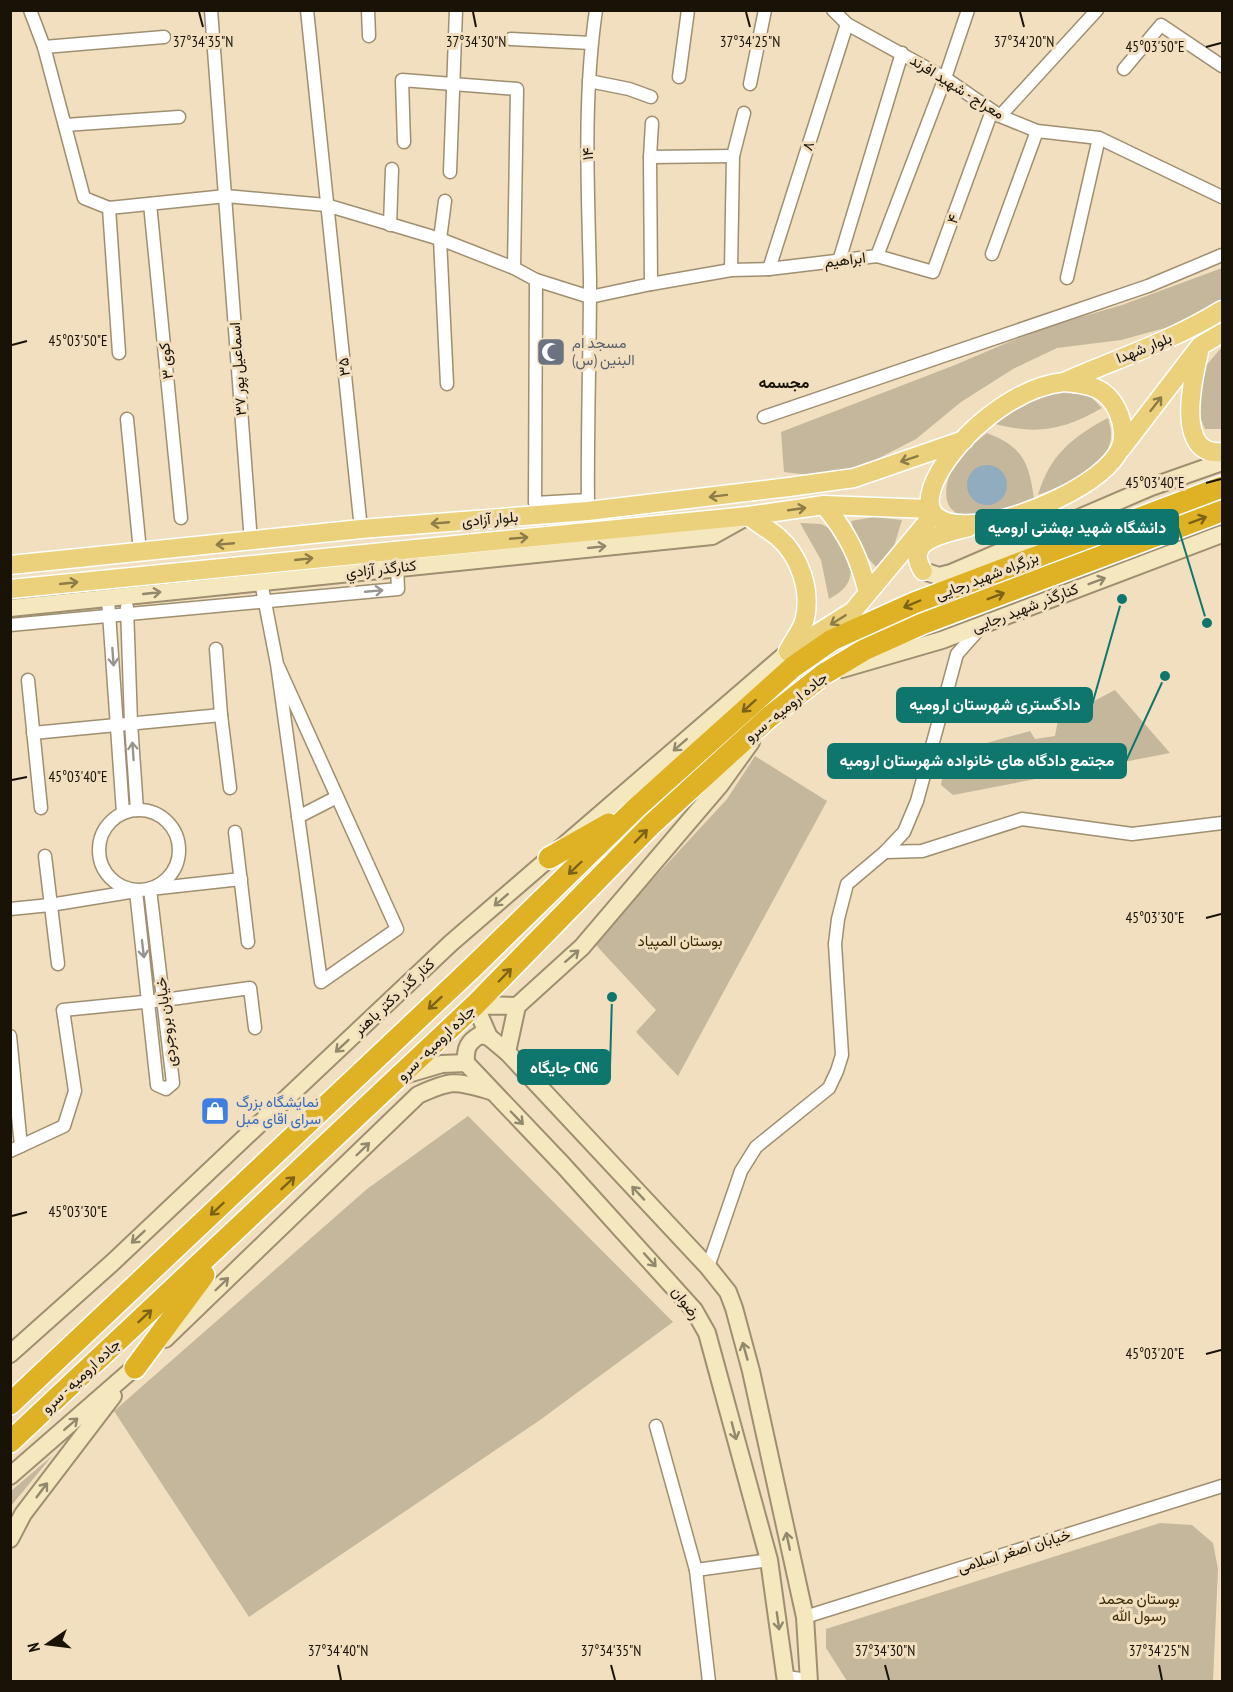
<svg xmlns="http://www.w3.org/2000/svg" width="1233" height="1692" font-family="'PT Sans Narrow',Vazirmatn,sans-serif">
<rect width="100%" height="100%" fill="#f1dfbf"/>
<!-- green -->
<g fill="#c5b79c">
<path d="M1222 268V299L1176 325 1121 340 1057 348 1013 369 961 402 916 439 854 471 818 476 784 472 781 432 955 365 1009 342 1060 323 1122 305Z"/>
<path d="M1222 347V429H1205L1196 407 1204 368Z"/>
<path d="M1064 389 1090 396 1102 408C1064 430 1037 435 995 424 1016 407 1037 396 1064 389Z"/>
<path d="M1108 418C1109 423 1111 428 1111 432 1113 468 1066 485 1038 495 1050 455 1072 437 1108 418Z"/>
<path d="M987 433C1023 447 1029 462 1034 499 1020 505 981 520 967 517 938 512 944 480 957 461 964 450 977 441 987 433Z"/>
<path d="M874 517 902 520 894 546 876 567 860 549 851 521Z"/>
<path d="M800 523 821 524 839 533C846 548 858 572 845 587 841 592 834 596 829 599L821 560Z"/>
<path d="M1115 690 1170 753 953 795 941 785 947 754 1030 731 1035 739 1055 736 1058 720Z"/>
<path d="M755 756 827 801 678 1076 636 1032 656 1010 594 943 727 799Z"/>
<path d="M468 1116 673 1322 540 1420 249 1617 114 1411 367 1189Z"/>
<path d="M52 1456 11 1506V1491Z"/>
<path d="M1160 1523 1192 1525 1213 1543 1218 1569 1213 1681H847L826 1648V1629Z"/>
</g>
<!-- water -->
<circle fill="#91abbf" cx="987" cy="485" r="20"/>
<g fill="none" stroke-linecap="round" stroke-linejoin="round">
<!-- street casing -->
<g stroke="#9f8f70" stroke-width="15">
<g id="street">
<path d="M30 10 44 47 84 198 109 208 226 196 326 205 440 239 514 268 536 280 590 297"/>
<path d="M211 10 251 542"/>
<path d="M307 10 361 529"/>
<path d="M368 10 369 36"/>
<path d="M833 10 847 24 945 78 1000 116 1037 131 1099 138 1222 197"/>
<path d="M511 39 591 43"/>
<path d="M44 47 164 37"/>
<path d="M1124 69 1161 25 1222 66"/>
<path d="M679 77 688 10"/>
<path d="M589 81 629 89 651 97"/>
<path d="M750 84 765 10"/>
<path d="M1000 116 1097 10"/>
<path d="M65 125 179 117"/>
<path d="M404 142 402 80 517 89 514 268"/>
<path d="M650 157 733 156"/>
<path d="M450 172 456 10"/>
<path d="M445 201 440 239 447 384"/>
<path d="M150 204 181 518"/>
<path d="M109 208 119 353"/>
<path d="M390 225 392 169"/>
<path d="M992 254 1037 131"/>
<path d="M877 256 945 78 968 10"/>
<path d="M839 261 902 53"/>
<path d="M769 269 847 24"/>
<path d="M731 270 733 156 744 113"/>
<path d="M1067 278 1099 138"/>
<path d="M536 280 535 503 588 500"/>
<path d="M651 284 650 157 652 123"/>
<path d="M590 297 651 284 731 270 769 269 877 256 933 272 992 111"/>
<path d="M764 417 1148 286 1222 255"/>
<path d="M127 419 140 551"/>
<path d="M588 511C587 433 590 356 590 279 588 189 583 99 596 10"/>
<path d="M261 582 277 664 321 982 397 929 277 664"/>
<path d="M108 599 123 813"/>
<path d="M127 607 131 723 137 810"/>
<path d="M10 625 398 589 397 567"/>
<path d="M216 649 221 715 230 788"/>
<path d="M28 680 41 808"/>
<path d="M33 733 221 715"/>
<circle cx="139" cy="850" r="40"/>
<path d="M298 817 337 797"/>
<path d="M235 832 248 942"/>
<path d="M885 852 922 851 1022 819 1132 834 1222 823"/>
<path d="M45 856 58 964"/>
<path d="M10 909 50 905 136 891 157 1085 166 1089 173 1083 150 889 241 879"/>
<path d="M10 1036 21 1146"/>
<path d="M10 1151 64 1126 75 1091 63 1010 164 1000 250 988 255 1028"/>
<path d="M708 1267 741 1171 756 1147 829 1088 837 1071 842 1055 835 944 838 919 847 884 885 852 904 832 917 801 957 654 982 626"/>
<path d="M656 1426 696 1570 709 1682"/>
<path d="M696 1570 769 1560"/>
<path d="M805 1617 1222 1486"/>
<path d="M786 1677 809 1680"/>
</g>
</g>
<!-- secondary casing -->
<g stroke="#9f8f70" stroke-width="20">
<g id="secondary">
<path d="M923 571 939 576 951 573 1151 487 1222 462"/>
<path d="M10 608 712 536 748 516"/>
<path d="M842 669 942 640 1222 534"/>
<path d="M517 1006 475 1005 489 1037 507 1052 708 1267 728 1292 734 1308 751 1371 805 1617 809 1682"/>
<path d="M507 1052 517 1006 582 947 720 785 751 742"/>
<path d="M466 1063C465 1048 468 1042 480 1035L489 1037"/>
<path d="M401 1076 442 1064 466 1063 563 1165 694 1310 707 1333 769 1560 786 1682"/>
<path d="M165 1339 418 1095C453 1079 455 1081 491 1091"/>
<path d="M10 1354 112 1263 451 943 788 652"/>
<path d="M10 1476 142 1361"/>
<path d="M10 1539 23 1514 113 1396"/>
</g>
</g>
<!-- primary casing -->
<g stroke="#fff" stroke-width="21">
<g id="primary">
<path d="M1199 352C1193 378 1174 457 1222 452"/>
<path d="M1066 381C1119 358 1174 340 1222 310"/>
<path d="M1064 382C1089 384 1108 387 1119 414 1123 424 1125 439 1120 449 1103 485 1021 519 983 523 885 535 945 452 983 421 1006 402 1034 385 1064 382Z"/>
<path d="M1121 449 1200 346 1222 333"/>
<path d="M824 505C848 534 859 557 868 593"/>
<path d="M748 516C758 523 769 530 778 537 800 556 811 590 805 618 803 629 793 641 788 651"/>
<path d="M10 565 361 529 588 511 789 487 854 478 964 440"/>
<path d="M923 571C902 539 948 533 969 527"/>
<path d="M10 589 748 516 824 505 930 509"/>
<path d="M788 652 853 611 933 515"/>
</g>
</g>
<!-- highway casing -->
<g stroke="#fff" stroke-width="24">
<g id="highway">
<path d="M549 858 609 824"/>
<path d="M135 1368 204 1275"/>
<path d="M10 1404 472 968 635 809 793 667 832 640 914 603 1222 487"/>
<path d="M10 1442 475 1005 651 825 768 718 824 674 864 650 922 624 1222 511"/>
</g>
</g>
<!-- street -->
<use href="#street" stroke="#fff" stroke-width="12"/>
<!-- secondary -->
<use href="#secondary" stroke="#f5e8be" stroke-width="16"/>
<!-- primary -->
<use href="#primary" stroke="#ecd17c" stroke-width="18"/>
<!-- highway -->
<use href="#highway" stroke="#dfb225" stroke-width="21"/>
</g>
<!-- one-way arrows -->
<defs><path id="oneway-shaft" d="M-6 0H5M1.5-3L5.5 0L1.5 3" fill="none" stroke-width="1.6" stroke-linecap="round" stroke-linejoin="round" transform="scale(1.5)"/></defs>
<g stroke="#8d7c47">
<use href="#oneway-shaft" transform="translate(1156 404) rotate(-52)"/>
<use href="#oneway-shaft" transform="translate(909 459) rotate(161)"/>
<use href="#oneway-shaft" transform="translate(718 496) rotate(173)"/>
<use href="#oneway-shaft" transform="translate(797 509) rotate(-8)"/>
<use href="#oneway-shaft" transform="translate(440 523) rotate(175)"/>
<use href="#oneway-shaft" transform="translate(519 538) rotate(-5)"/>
<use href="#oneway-shaft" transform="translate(225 544) rotate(175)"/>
<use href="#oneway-shaft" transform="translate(304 559) rotate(-6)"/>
<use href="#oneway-shaft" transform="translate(69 583) rotate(-6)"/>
<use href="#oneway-shaft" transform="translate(838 620) rotate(148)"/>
</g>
<g stroke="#7c6216">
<use href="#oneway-shaft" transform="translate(1198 520) rotate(-20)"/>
<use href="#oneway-shaft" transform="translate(996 596) rotate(-21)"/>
<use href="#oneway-shaft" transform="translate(912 604) rotate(157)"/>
<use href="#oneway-shaft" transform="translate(749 706) rotate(138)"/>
<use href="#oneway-shaft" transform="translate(641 836) rotate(-46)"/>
<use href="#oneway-shaft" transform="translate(575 868) rotate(136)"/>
<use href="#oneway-shaft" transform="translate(505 975) rotate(-46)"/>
<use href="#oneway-shaft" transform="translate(435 1003) rotate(137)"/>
<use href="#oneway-shaft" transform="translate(288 1183) rotate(-43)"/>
<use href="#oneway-shaft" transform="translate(217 1209) rotate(137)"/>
<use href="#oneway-shaft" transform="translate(145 1316) rotate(-43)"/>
</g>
<g stroke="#92886c">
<use href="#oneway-shaft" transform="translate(597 547) rotate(-6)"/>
<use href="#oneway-shaft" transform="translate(1097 581) rotate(-21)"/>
<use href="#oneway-shaft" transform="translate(152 593) rotate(-6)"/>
<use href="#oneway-shaft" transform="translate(680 745) rotate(139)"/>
<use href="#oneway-shaft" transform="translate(501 900) rotate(139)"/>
<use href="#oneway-shaft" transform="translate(572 956) rotate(-41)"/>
<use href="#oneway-shaft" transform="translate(342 1046) rotate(137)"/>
<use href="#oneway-shaft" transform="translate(517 1118) rotate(46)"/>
<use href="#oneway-shaft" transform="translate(363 1149) rotate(-44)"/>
<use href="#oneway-shaft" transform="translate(638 1193) rotate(-133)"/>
<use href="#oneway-shaft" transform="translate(138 1237) rotate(137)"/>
<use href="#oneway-shaft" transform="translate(650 1260) rotate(48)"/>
<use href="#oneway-shaft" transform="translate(222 1284) rotate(-44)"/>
<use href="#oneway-shaft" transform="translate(745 1351) rotate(-106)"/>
<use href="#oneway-shaft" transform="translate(71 1424) rotate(-41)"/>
<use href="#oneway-shaft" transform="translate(734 1431) rotate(75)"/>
<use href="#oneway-shaft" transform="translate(42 1490) rotate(-53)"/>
<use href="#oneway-shaft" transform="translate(788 1541) rotate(-102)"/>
<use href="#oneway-shaft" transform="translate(778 1621) rotate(82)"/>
</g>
<g stroke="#98958f">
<use href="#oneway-shaft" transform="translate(374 591) rotate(-5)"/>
<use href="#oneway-shaft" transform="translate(113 657) rotate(86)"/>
<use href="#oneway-shaft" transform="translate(133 751) rotate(-94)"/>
<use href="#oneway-shaft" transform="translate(143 949) rotate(83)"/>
</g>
<!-- ticks -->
<path fill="none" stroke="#191307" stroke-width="2" d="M199 12 203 27M473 12 476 27M746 12 750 27M1020 12 1024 27M1206 47 1221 43M12 345 27 341M1206 483 1221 479M12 780 27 777M1206 918 1221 914M12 1216 27 1212M1206 1354 1221 1350M338 1665 341 1680M611 1665 615 1680M885 1665 889 1680M1159 1665 1162 1680"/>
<!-- icons -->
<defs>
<g id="mosque-square" transform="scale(1.5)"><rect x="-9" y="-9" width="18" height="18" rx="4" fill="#6b7280" stroke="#f1dfbf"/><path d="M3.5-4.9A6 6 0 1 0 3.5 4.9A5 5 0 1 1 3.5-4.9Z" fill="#fff"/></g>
<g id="shop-square" transform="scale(1.5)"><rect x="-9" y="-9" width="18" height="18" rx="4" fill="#3f7fe0" stroke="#f1dfbf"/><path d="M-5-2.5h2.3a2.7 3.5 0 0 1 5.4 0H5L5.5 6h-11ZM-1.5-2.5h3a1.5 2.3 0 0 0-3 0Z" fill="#fff"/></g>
</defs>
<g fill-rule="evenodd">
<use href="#mosque-square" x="551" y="352"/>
<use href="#shop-square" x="215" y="1111"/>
</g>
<g text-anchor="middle" stroke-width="6" stroke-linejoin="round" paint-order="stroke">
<!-- street labels -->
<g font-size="15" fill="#191307" stroke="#f1dfbf">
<text transform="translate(957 87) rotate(32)" y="5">معراج - شهید افرند</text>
<text transform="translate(808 146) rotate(-72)" y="5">۸</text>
<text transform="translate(588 154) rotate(-91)" y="5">۱۴</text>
<text transform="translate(953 219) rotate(-70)" y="5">۴</text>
<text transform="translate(845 260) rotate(-7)" y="5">ابراهیم</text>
<text transform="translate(1144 348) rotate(-22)" y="5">بلوار شهدا</text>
<text transform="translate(166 361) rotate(-96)" y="5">کوی ۳</text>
<text transform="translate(344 367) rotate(-96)" y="5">۳۵</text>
<text transform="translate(238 369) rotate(-94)" y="5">اسماعیل پور ۳۷</text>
<text transform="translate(490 519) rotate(-5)" y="5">بلوار آزادی</text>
<text transform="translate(381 569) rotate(-6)" y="5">کنارگذر آزادي</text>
<text transform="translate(987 576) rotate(-21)" y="5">بزرگراه شهید رجایی</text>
<text transform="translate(1025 608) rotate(-21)" y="5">کنارگذر شهید رجایی</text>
<text transform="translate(786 707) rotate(-39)" y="5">جاده ارومیه - سرو</text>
<text transform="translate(394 997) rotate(-43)" y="5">کنار گذر دکتر باهنر</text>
<text transform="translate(166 1022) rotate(-97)" y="5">خیابان بروجردی</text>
<text transform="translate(436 1043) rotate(-44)" y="5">جاده ارومیه - سرو</text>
<text transform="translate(686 1303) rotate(53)" y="5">رضوان</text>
<text transform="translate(81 1376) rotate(-43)" y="5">جاده ارومیه - سرو</text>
<text transform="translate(1014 1551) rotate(-17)" y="5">خیابان اصغر اسلامی</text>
</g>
<!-- worship labels -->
<g font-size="15" fill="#5b616d" stroke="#f1dfbf" text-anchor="start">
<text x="572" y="348">مسجد ام<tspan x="572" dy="17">البنین (س)</tspan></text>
</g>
<!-- park labels -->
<g font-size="15" fill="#392802" stroke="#f1dfbf">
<text x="680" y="946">بوستان المپیاد</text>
<text x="1139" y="1604">بوستان محمد<tspan x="1139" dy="17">رسول الله</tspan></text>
</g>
<!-- shop labels -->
<g font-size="15" fill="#366cbe" stroke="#f1dfbf" text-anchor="start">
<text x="236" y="1107">نمایشگاه بزرگ<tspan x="236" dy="17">سرای اقای مبل</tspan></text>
</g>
<!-- neighbourhood labels -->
<g font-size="16" font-weight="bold" fill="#191307" stroke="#f1dfbf">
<text x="784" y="388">مجسمه</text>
</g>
</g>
<g font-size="15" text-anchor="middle" fill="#191307" stroke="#f1dfbf" stroke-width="6" stroke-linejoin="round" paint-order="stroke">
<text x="1024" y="47">37°34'20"N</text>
<text x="203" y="47">37°34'35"N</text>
<text x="476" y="47">37°34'30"N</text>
<text x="750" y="47">37°34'25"N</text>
<text x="1155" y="52">45°03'50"E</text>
<text x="78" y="346">45°03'50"E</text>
<text x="1155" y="488">45°03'40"E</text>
<text x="78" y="782">45°03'40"E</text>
<text x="1155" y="923">45°03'30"E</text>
<text x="78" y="1217">45°03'30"E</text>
<text x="1155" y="1359">45°03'20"E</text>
<text x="338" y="1656">37°34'40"N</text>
<text x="611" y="1656">37°34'35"N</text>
<text x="885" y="1656">37°34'30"N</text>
<text x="1159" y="1656">37°34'25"N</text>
</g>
<!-- callouts -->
<path fill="none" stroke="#0f766e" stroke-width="2" d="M1207 623L1178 527M1122 599L1092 705M1165 676L1126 761M612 997L610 1067"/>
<g fill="#0f766e" stroke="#f1dfbf" stroke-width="2">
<circle cx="1207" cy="623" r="6"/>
<circle cx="1122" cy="599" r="6"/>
<circle cx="1165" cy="676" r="6"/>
<circle cx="612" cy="997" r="6"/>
</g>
<g fill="#0f766e" stroke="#0f766e" stroke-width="2">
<rect x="976" y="510" width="202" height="34" rx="6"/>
<rect x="897" y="688" width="195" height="34" rx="6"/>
<rect x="828" y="744" width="298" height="34" rx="6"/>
<rect x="518" y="1050" width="92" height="34" rx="6"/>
</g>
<g font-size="16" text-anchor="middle" font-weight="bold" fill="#fff">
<text x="1077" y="533">دانشگاه شهید بهشتی ارومیه</text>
<text x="995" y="710">دادگستری شهرستان ارومیه</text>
<text x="977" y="766">مجتمع دادگاه های خانواده شهرستان ارومیه</text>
<text x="564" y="1073">جایگاه CNG</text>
</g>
<!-- border -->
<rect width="1233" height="1692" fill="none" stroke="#191307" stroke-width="24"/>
<!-- north arrow -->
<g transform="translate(48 1644) rotate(256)" stroke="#f1dfbf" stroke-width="4.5" paint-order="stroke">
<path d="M0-4.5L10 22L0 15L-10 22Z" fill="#191307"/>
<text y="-9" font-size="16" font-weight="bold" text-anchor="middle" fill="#191307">N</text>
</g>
</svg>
